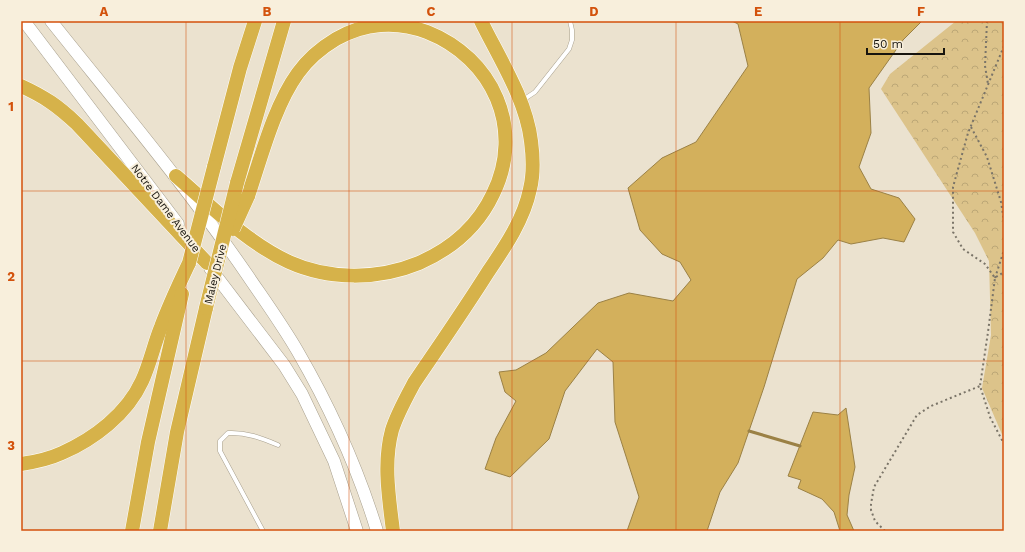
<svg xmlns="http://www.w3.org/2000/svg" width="1025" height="552" font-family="'Work Sans',sans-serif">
<defs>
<pattern id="forest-crowns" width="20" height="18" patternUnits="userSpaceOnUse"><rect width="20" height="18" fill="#dcc38a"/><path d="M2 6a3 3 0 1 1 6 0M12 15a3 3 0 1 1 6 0" fill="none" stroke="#bca776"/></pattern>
</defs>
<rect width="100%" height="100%" fill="#ebe2cf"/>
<!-- forest -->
<path fill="url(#forest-crowns)" d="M956 21H1004V439L982 388 991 335 989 261 975 233 881 89 890 74Z"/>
<!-- water -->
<g fill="#d3b05c" stroke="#9b8145">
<path d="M732 21H922L903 40 869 88 871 133 859 167 871 189 899 198 915 219 904 242 883 238 851 244 838 240 823 258 797 279 764 387 738 463 720 492 707 531H627L639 497 615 422 613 362 597 349 565 391 549 439 510 477 485 469 496 438 516 401 505 392 499 372 516 370 546 353 598 303 629 293 673 301 691 280 680 262 662 254 640 230 628 188 662 158 696 142 748 66 738 24Z"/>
<path d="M846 408 855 467 849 495 847 515 854 531H840L834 512 822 499 798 488 801 480 788 476 813 412 838 415Z"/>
</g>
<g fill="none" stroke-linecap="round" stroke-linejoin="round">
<!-- stream -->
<path stroke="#9b8145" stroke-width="3" d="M749 431 800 446"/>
<!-- service casing -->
<g stroke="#a79f8d" stroke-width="5">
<g id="service">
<path d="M523 100 535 92 569 49 572 40V30L570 21"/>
<path d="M263 531 220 451V441L228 433C246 432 261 438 278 445"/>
</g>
</g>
<!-- secondary casing -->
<g stroke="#a79f8d" stroke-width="13">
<g id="secondary">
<path d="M24 21 178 224"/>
<path d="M51 21C118 105 187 187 248 276 265 301 283 326 298 352 331 409 358 469 377 531"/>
<path d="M210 268 284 365 302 394 334 461 357 531"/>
</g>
</g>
<!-- trunk casing -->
<g stroke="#fff" stroke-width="15">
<g id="trunk">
<path d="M21 86C45 97 58 106 77 124L207 263"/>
<path d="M214 167 240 68 255 21"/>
<path d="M176 176C211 206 246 242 289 262 329 280 378 280 419 263 451 249 478 226 493 194 525 129 493 58 427 32 396 20 364 23 336 39 321 48 308 59 298 73 274 106 261 158 248 196"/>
<path d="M237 183 284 21"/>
<path d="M21 464C35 462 49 459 62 453 94 439 127 414 142 381 150 364 154 344 161 327 169 305 179 284 189 263"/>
<path d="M132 531 148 442 182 294"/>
<path d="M160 531 177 432 206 308"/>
<path d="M393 531C389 498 383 463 392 430 397 414 406 398 414 383 439 346 464 310 488 272 505 247 524 219 530 189 534 173 533 156 531 141 526 99 499 58 481 21"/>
</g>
</g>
<!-- path -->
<g stroke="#7a7468" stroke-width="2" stroke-dasharray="2 3" stroke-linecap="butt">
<path d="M987 21 985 66 988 84"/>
<path d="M1004 46 968 133 953 187V232L963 249 985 264 995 278 988 332 980 386 990 417 1004 444"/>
<path d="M971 127 987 157 1001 202 1004 221"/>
<path d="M996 277 1004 272"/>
<path d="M995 278 1004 250"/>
<path d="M885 531 875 521 871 510V504L874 487 917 415 931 406 980 386"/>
</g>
<!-- service -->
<use href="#service" stroke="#fff" stroke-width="4"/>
<!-- secondary -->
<use href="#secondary" stroke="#fff" stroke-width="12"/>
<!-- trunk -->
<use href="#trunk" stroke="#d6b24a" stroke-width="14"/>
<!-- trunk-bridge casing -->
<g stroke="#fff" stroke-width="15" stroke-linecap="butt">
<g id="trunk-bridge">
<path d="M233 229 248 196"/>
<path d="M189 263 214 167"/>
<path d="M206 308 237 183"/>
</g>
</g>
<!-- trunk-bridge -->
<use href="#trunk-bridge" stroke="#d6b24a" stroke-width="14"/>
</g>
<!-- grid -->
<path fill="none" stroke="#d3520c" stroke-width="1" stroke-opacity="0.55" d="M186 21V531M349 21V531M512 21V531M676 21V531M840 21V531M21 191H1004M21 361H1004"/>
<g text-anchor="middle" stroke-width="4" stroke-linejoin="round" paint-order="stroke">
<!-- street labels -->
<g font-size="11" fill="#17140e" stroke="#f8efdc">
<text transform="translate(166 208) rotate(53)" y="4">Notre Dame Avenue</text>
<text transform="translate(215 274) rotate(-76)" y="4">Maley Drive</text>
</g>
</g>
<!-- border -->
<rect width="1025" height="552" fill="none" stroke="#f8efdc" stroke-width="44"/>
<!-- scale -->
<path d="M867 48v6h77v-6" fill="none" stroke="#17140e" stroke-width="2"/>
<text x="873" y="48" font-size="12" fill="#17140e" stroke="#f8efdc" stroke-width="3" paint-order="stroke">50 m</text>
<rect x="22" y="22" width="981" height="508" fill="none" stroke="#d3520c" stroke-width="1.5"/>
<g font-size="13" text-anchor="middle" font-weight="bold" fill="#d3520c">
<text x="104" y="16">A</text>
<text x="267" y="16">B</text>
<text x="431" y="16">C</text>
<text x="594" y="16">D</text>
<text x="758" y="16">E</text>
<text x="921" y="16">F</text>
<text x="11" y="111">1</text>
<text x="11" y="281">2</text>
<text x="11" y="450">3</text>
</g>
</svg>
